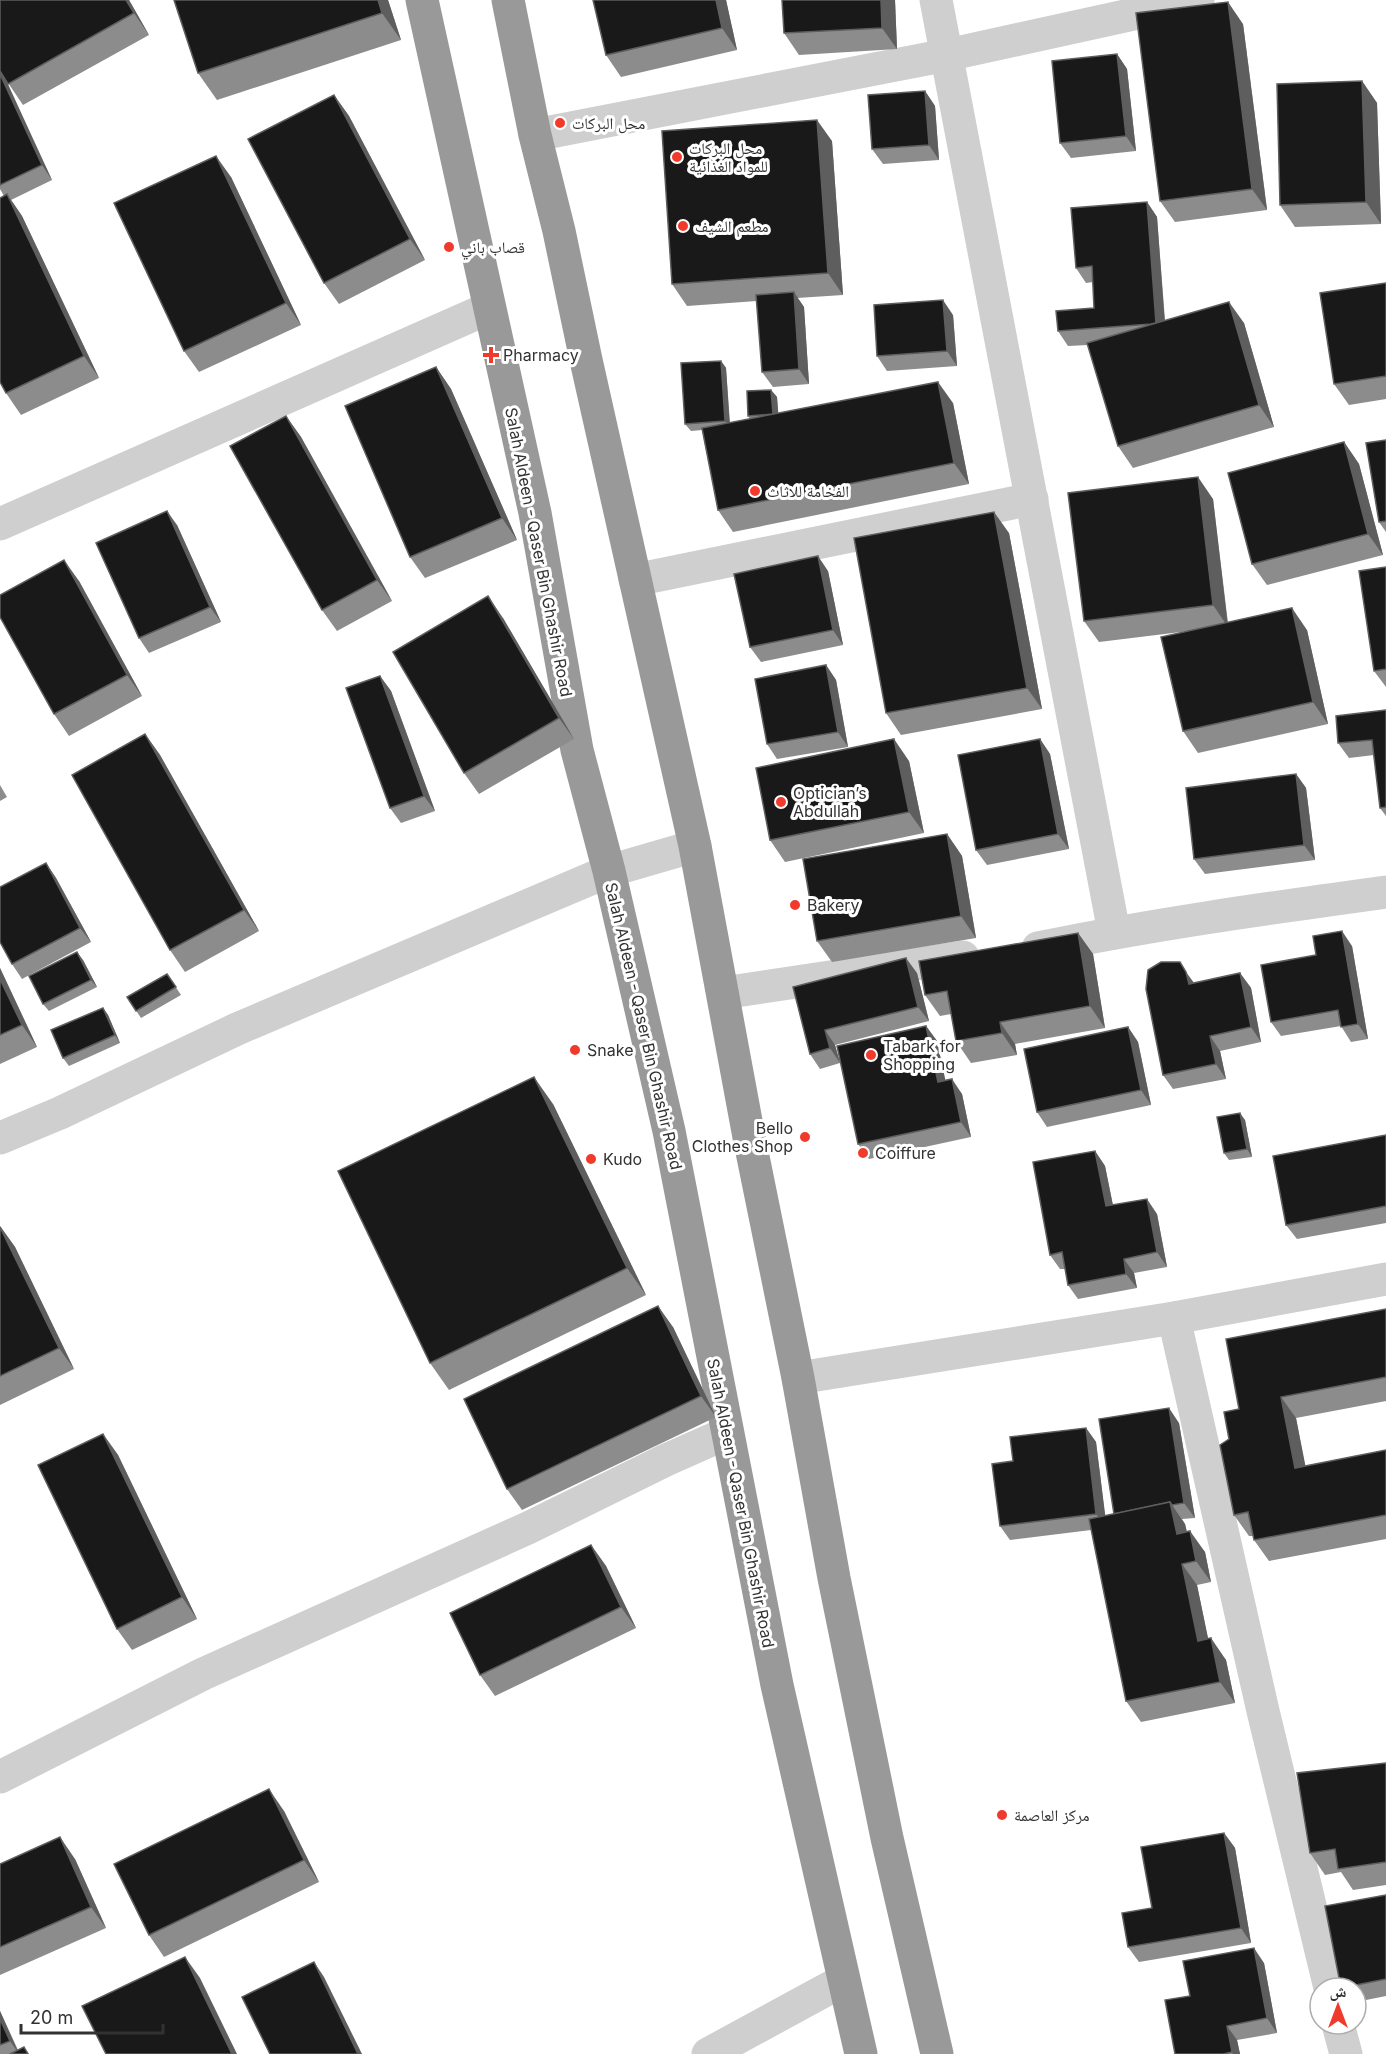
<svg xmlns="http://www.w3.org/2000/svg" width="1386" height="2054" font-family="Inter,'Noto Naskh Arabic',sans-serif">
<rect width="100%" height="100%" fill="#fff"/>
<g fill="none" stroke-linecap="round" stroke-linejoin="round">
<!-- minor -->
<g stroke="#cfcfcf" stroke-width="33">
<path d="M936 0 1114 932"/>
<path d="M535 135 947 55 1198 0"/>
<path d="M0 524 489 308"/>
<path d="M635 580 1032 499"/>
<path d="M1038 948C1153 924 1270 908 1386 892"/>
<path d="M723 993 963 957"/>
<path d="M0 1138 60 1113 237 1029 609 871 695 846"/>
<path d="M1174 1318 1263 1711 1330 1988"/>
<path d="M798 1378 1174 1318 1386 1279"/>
<path d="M0 1777 203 1674 528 1528 666 1460 727 1433"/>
<path d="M1338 2024 1346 2054"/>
<path d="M708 2054 844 1980"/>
</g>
<!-- highway -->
<g stroke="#999" stroke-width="33">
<path d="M422 0 535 513 577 750 609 871 669 1131 777 1685 861 2054"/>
<path d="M508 0 535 135 559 231 586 360 695 846 749 1137 798 1378 834 1578 887 1838 937 2054"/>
</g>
</g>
<!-- wall -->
<g fill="#8c8c8c">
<path d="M129 0 149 35 23 105 0 71Z"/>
<path d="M388 0 401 40 217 100 198 73Z"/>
<path d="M726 0 737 50 621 77 606 55Z"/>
<path d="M895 0 897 49 799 55 784 33Z"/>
<path d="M1243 24 1267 210 1175 222 1160 201Z"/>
<path d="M1117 54 1127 69 1136 151 1071 158 1060 143Z"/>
<path d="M0 72 52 180 11 200 22 216 99 378 21 415 6 393 4 196 0 189Z"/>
<path d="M1362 81 1377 103 1381 224 1295 227 1280 205Z"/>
<path d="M925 91 935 106 939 160 883 164 872 149Z"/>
<path d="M334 95 349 116 425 260 339 304 324 283Z"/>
<path d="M832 141 843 295 797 298 804 307 809 384 773 387 762 372 757 301 687 306 672 284Z"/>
<path d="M231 177 301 325 199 372 184 351Z"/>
<path d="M1147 202 1157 217 1165 320 1244 323 1274 427 1133 468 1118 446 1088 345 1068 346 1058 331 1094 308 1093 282 1086 283 1076 268Z"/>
<path d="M1386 283V399L1349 405 1334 384Z"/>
<path d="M953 315 957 366 887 371 877 356Z"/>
<path d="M721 361 726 368 730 423 750 419 748 416 771 390 777 397 778 413 953 403 969 484 733 532 718 510 702 430 691 431 685 424Z"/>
<path d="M436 367 451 389 517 540 425 578 410 557Z"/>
<path d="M286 416 301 437 392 601 337 631 322 610Z"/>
<path d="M1386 440V532L1379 522Z"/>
<path d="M1344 442 1359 464 1383 555 1267 585 1252 564Z"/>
<path d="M1213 499 1228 623 1307 630 1328 724 1198 753 1183 731 1189 631 1099 642 1084 621Z"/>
<path d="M177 525 221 622 149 653 139 638Z"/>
<path d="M1009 533 1042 709 901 735 886 713Z"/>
<path d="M1386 567V687L1374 671Z"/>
<path d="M828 571 843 645 761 662 750 647Z"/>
<path d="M79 581 142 696 69 736 54 714Z"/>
<path d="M503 618 574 739 479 794 464 773Z"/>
<path d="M826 665 836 680 848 747 777 759 767 744Z"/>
<path d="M380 676 391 691 435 811 401 823 390 808Z"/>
<path d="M1386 710V816L1380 808 1374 755 1349 758 1338 743Z"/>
<path d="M145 734 160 755 259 931 185 972 170 950Z"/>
<path d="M1040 739 1050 754 1069 849 987 865 976 850Z"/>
<path d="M909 761 924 833 785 862 770 840Z"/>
<path d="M1296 774 1306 788 1315 860 1205 874 1194 859Z"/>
<path d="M0 785 7 797 0 801Z"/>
<path d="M947 834 962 856 976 938 832 962 817 941Z"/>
<path d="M46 863 56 878 91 942 22 979 12 964Z"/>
<path d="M1078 933 1093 954 1105 1028 1015 1044 1017 1055 971 1063 956 1041 951 1014 940 1016 925 995Z"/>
<path d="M1352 946 1368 1039 1351 1042 1341 1026 1281 1036 1271 1022 1316 955Z"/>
<path d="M83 960 97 987 49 1011 43 1004Z"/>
<path d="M0 968 37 1047 0 1064Z"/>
<path d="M917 973 929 1021 835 1045 840 1063 820 1069 810 1054 793 987Z"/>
<path d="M1240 973 1251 988 1261 1042 1220 1051 1226 1079 1173 1089 1163 1075 1194 983Z"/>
<path d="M167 974 181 995 141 1018 127 997Z"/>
<path d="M103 1008 108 1015 120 1043 69 1066 63 1058Z"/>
<path d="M926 1026 937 1041 945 1081 962 1094 971 1137 869 1159 858 1144Z"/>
<path d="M1128 1027 1138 1042 1151 1105 1047 1127 1037 1112Z"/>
<path d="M553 1104 646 1295 449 1390 430 1363Z"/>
<path d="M1245 1120 1252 1157 1229 1160 1224 1153Z"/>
<path d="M1386 1135V1223L1297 1239 1286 1225Z"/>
<path d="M1095 1151 1105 1166 1113 1205 1157 1214 1167 1267 1134 1273 1137 1288 1078 1299 1068 1285 1065 1269H1060L1050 1255Z"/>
<path d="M0 1226 15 1247 74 1369 0 1405Z"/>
<path d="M1386 1309V1401L1296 1418 1305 1466 1386 1450V1539L1269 1561 1254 1540 1253 1536H1249L1234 1515 1229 1439 1239 1409Z"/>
<path d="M673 1327 716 1417 522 1510 507 1489Z"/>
<path d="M1179 1423 1195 1518 1182 1519 1185 1524 1187 1532 1205 1552 1211 1582 1197 1585 1208 1639 1226 1660 1235 1703 1141 1722 1126 1701 1091 1530 1010 1540 1000 1526 1013 1461 1086 1428 1096 1442 1105 1516 1114 1514Z"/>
<path d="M103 1434 118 1455 197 1619 132 1650 117 1629Z"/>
<path d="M591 1545 606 1566 636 1628 495 1696 480 1675Z"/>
<path d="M1386 1763V1885L1353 1890 1341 1872 1325 1875 1310 1853Z"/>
<path d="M284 1811 319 1882 164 1957 149 1935Z"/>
<path d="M1224 1833 1235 1848 1251 1943 1139 1962 1128 1947 1152 1908Z"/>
<path d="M75 1859 106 1928 0 1975V1864Z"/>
<path d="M1386 1895V1996L1356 2002V1988H1341Z"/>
<path d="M1264 1963 1277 2033 1237 2040 1240 2054H1175L1190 1996Z"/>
<path d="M0 2011 18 2050 24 2047 29 2054H0Z"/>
</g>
<!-- shaded-wall -->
<g fill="#5e5e5e">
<path d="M126 0H129L149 35 134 13Z"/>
<path d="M378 0H388L401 40 382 13Z"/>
<path d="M716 0H726L737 50 722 28Z"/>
<path d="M881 0H895L897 49 882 28Z"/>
<path d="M1228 2 1243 24 1267 210 1252 189Z"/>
<path d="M1117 54 1127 69 1136 151 1126 136Z"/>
<path d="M0 72 7 82 52 180 42 165 0 74Z"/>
<path d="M1362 81 1377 103 1381 224 1366 202Z"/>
<path d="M925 91 935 106 939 160 929 145Z"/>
<path d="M334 95 349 116 425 260 410 239Z"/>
<path d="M817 120 832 141 843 295 828 273Z"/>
<path d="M216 156 231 177 301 325 286 303Z"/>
<path d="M7 194 22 216 99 378 84 356Z"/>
<path d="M1147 202 1157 217 1166 339 1156 324Z"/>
<path d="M794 292 804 307 809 384 799 369Z"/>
<path d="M943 300 953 315 957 366 947 351Z"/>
<path d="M1229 302 1244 323 1274 427 1259 405Z"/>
<path d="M721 361 726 368 730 428 725 421Z"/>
<path d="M436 367 451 389 517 540 502 518Z"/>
<path d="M938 382 953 403 969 484 954 463Z"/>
<path d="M771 390 777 397 779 422 773 414Z"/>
<path d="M286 416 301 437 392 601 377 580Z"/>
<path d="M1344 442 1359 464 1383 555 1368 534Z"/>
<path d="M1198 477 1213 499 1228 627 1213 605Z"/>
<path d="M167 511 177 525 221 622 210 607Z"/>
<path d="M994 512 1009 533 1042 709 1027 688Z"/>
<path d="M818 556 828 571 843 645 833 630Z"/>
<path d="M64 560 79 581 142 696 127 675Z"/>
<path d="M488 596 503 618 574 739 559 718Z"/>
<path d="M1292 608 1307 630 1328 724 1313 702Z"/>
<path d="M826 665 836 680 848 747 838 732Z"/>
<path d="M380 676 391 691 435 811 424 796Z"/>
<path d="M145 734 160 755 259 931 244 910Z"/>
<path d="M894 739 909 761 924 833 909 812Z"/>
<path d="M1040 739 1050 754 1069 849 1058 834Z"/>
<path d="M1296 774 1306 788 1315 860 1304 845Z"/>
<path d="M947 834 962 856 976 938 961 916Z"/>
<path d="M46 863 56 878 91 942 80 928Z"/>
<path d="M1342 931 1352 946 1368 1039 1358 1024Z"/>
<path d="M1078 933 1093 954 1105 1028 1090 1006Z"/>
<path d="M77 952 83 960 97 987 91 980Z"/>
<path d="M906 958 917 973 929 1021 918 1007Z"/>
<path d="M0 968 37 1047 22 1025 0 979Z"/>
<path d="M1186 972 1197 987 1189 984Z"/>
<path d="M1240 973 1251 988 1261 1042 1251 1027Z"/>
<path d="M103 1008 108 1015 120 1043 115 1035Z"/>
<path d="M1000 1022 1015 1044 1017 1055 1002 1033Z"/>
<path d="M926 1026 937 1041 949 1097 938 1082Z"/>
<path d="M1128 1027 1138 1042 1151 1105 1141 1090Z"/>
<path d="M825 1030 835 1045 840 1063 830 1048Z"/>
<path d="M1210 1036 1220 1051 1226 1079 1216 1064Z"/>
<path d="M534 1077 553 1104 646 1295 627 1268Z"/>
<path d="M952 1079 962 1094 971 1137 961 1122Z"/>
<path d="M1240 1113 1245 1120 1252 1157 1247 1149Z"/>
<path d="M1095 1151 1105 1166 1116 1221 1106 1206Z"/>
<path d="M1147 1199 1157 1214 1167 1267 1157 1252Z"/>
<path d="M0 1226 15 1247 74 1369 59 1348Z"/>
<path d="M1124 1259 1134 1273 1137 1288 1126 1274Z"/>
<path d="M658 1306 673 1327 716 1417 701 1396Z"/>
<path d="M1281 1397 1296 1418 1310 1489 1295 1468Z"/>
<path d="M1169 1408 1179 1423 1195 1518 1184 1503Z"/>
<path d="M1086 1428 1096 1442 1107 1529 1096 1514Z"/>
<path d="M103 1434 118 1455 197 1619 182 1597Z"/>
<path d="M1170 1502 1185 1524 1192 1555 1177 1534Z"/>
<path d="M1190 1531 1205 1552 1211 1582 1196 1561Z"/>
<path d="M591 1545 606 1566 636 1628 621 1607Z"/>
<path d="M1182 1564 1197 1585 1213 1662 1198 1641Z"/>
<path d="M1211 1638 1226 1660 1235 1703 1220 1682Z"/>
<path d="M269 1789 284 1811 319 1882 304 1860Z"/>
<path d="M1224 1833 1235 1848 1251 1943 1241 1928Z"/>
<path d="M60 1837 75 1859 106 1928 91 1907Z"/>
<path d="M1254 1948 1264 1963 1277 2033 1267 2018Z"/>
<path d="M185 1957 200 1978 237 2054H232Z"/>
<path d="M314 1962 324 1977 362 2054H358Z"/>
<path d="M0 2011 19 2054 10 2041 0 2019Z"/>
<path d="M1227 2026 1237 2040 1240 2054H1233L1232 2052Z"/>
</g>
<!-- building -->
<g fill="#191919" stroke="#5e5e5e" stroke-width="1.5">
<path d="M0 0H126L134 13 8 84 0 71Z"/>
<path d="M174 0H378L382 13 198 73Z"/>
<path d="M593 0H716L722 28 606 55Z"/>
<path d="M782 0H881L882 28 784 33Z"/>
<path d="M1228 2 1252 189 1160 201 1136 13Z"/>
<path d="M1117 54 1126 136 1060 143 1052 61Z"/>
<path d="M0 74 42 165 0 185Z"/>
<path d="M1362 81 1366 202 1280 205 1277 84Z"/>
<path d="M925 91 929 145 872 149 868 95Z"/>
<path d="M334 95 410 239 324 283 248 139Z"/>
<path d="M817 120 828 273 672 284 662 131Z"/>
<path d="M216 156 286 303 184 351 114 203Z"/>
<path d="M7 194 84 356 6 393 0 382V198Z"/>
<path d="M1147 202 1156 323 1151 324 1058 331 1056 311 1094 308 1092 266 1076 268 1071 208Z"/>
<path d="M1386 283V376L1334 384 1320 293Z"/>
<path d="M794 292 799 369 762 372 756 295Z"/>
<path d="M943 300 947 351 877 356 874 305Z"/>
<path d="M1229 302 1259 405 1118 446 1087 343Z"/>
<path d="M721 361 725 421 685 424 681 363Z"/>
<path d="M436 367 502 518 410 557 345 406Z"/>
<path d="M938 382 954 463 718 510 702 428Z"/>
<path d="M771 390 773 414 748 416 747 391Z"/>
<path d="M286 416 377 580 322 610 230 446Z"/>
<path d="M1386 440V521L1379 522 1366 443Z"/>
<path d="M1344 442 1368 534 1252 564 1228 473Z"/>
<path d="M1198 477 1213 605 1084 621 1068 493Z"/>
<path d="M167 511 210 607 139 638 96 543Z"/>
<path d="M994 512 1027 688 886 713 854 538Z"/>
<path d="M818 556 833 630 750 647 734 574Z"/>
<path d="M64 560 127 675 54 714 0 617V595Z"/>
<path d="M1386 567V669L1374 671 1359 571Z"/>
<path d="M488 596 559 718 464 773 393 652Z"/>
<path d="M1292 608 1313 702 1183 731 1161 637Z"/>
<path d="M826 665 838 732 767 744 755 679Z"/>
<path d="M380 676 424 796 390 808 346 688Z"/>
<path d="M1386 710V807L1380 808 1372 740 1338 743 1336 716Z"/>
<path d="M145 734 244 910 170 950 72 775Z"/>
<path d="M894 739 909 812 770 840 756 768Z"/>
<path d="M1040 739 1058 834 976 850 958 755Z"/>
<path d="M1296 774 1304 845 1194 859 1186 788Z"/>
<path d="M947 834 961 916 817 941 803 859Z"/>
<path d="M46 863 80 928 12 964 0 942V887Z"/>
<path d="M1342 931 1358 1024 1341 1027 1338 1010 1271 1022 1261 965 1316 955 1313 936Z"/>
<path d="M1078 933 1090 1006 1000 1022 1002 1033 956 1041 947 991 925 995 919 961Z"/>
<path d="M77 952 91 980 43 1004 29 976Z"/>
<path d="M906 958 918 1007 825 1030 830 1048 810 1054 793 987Z"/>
<path d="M1161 962H1180L1186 972 1189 984 1240 973 1251 1027 1210 1036 1216 1064 1163 1075 1146 989 1148 970Z"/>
<path d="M167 974 176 987 136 1011 127 997Z"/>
<path d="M0 979 22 1025 0 1035Z"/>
<path d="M103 1008 115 1035 63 1058 51 1030Z"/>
<path d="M926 1026 938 1082 952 1079 961 1122 858 1144 837 1046Z"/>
<path d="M1128 1027 1141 1090 1037 1112 1024 1049Z"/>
<path d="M534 1077 627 1268 430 1363 338 1171Z"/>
<path d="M1240 1113 1247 1149 1224 1153 1217 1117Z"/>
<path d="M1386 1135V1206L1286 1225 1273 1156Z"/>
<path d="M1095 1151 1106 1206 1147 1199 1157 1252 1124 1259 1126 1274 1068 1285 1062 1252 1050 1255 1033 1162Z"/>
<path d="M0 1227 59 1348 0 1376Z"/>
<path d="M658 1306 701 1396 507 1489 464 1399Z"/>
<path d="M1386 1309V1377L1281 1397 1295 1468 1386 1450V1515L1254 1540 1248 1512 1234 1515 1220 1445 1229 1439 1224 1412 1239 1409 1226 1339Z"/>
<path d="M1169 1408 1184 1503 1172 1505 1170 1502 1114 1514 1099 1419Z"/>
<path d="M1086 1428 1096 1514 1000 1526 992 1464 1013 1461 1010 1437Z"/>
<path d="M103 1434 182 1597 117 1629 38 1465Z"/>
<path d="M1170 1502 1177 1534 1190 1531 1196 1561 1182 1564 1198 1641 1211 1638 1220 1682 1126 1701 1089 1519Z"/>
<path d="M591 1545 621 1607 480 1675 450 1613Z"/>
<path d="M1386 1763V1862L1338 1869 1335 1849 1310 1853 1297 1773Z"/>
<path d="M269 1789 304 1860 149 1935 114 1864Z"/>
<path d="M1224 1833 1241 1928 1128 1947 1122 1913 1152 1908 1141 1847Z"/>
<path d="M60 1837 91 1907 0 1947V1864Z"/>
<path d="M1386 1895V1979L1341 1988 1325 1906Z"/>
<path d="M1254 1948 1267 2018 1227 2026 1232 2052 1223 2054H1175L1165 2000 1190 1996 1183 1961Z"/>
<path d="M185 1957 232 2054H106L82 2006Z"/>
<path d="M314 1962 358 2054H270L242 1997Z"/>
<path d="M0 2019 10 2041 0 2045Z"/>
<path d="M24 2047 28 2054H10Z"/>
</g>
<!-- markers -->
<g fill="#f03b2c" stroke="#fff" stroke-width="2">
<circle cx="560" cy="123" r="6"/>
<circle cx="677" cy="157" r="6"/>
<circle cx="683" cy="226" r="6"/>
<circle cx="449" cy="247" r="6"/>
<path d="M488 346h6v6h6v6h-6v6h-6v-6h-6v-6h6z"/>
<circle cx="755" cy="491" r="6"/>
<circle cx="781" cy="802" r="6"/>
<circle cx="795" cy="905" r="6"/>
<circle cx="575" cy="1050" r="6"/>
<circle cx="871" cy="1055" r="6"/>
<circle cx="805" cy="1137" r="6"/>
<circle cx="863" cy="1153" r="6"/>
<circle cx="591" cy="1159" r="6"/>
<circle cx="1002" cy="1815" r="6"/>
</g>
<g text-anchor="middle" stroke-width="6" stroke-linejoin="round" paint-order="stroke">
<!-- poi labels -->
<g font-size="16" fill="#323232" stroke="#fff" text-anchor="start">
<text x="572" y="129">محل البركات</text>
<text x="689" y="154">محل البركات<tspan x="689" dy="18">للمواد الغذائية</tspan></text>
<text x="695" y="232">مطعم الشيف</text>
<text x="461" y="253">قصاب باني</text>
<text x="503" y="361">Pharmacy</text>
<text x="767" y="497">الفخامة للاثاث</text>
<text x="793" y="799">Optician’s<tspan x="793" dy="18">Abdullah</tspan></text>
<text x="807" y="911">Bakery</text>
<text x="883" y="1052">Tabark for<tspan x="883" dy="18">Shopping</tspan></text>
<text x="587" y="1056">Snake</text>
<text x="793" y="1134" text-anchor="end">Bello<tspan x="793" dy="18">Clothes Shop</tspan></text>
<text x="875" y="1159">Coiffure</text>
<text x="603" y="1165">Kudo</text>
<text x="1014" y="1821">مركز العاصمة</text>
</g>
<!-- street labels -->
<g font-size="16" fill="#323232" stroke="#fff">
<text transform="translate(539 552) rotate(79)" y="6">Salah Aldeen - Qaser Bin Ghashir Road</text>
<text transform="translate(644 1026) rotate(77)" y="6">Salah Aldeen - Qaser Bin Ghashir Road</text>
<text transform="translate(741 1503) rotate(79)" y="6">Salah Aldeen - Qaser Bin Ghashir Road</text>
</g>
</g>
<!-- north arrow -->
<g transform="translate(1338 2006)"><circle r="28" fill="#ffffff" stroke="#adadad" stroke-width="1.5"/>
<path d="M0-4.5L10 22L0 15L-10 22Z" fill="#f03b2c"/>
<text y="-9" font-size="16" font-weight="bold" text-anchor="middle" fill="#323232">ش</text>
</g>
<!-- scale -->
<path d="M21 2024v9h142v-9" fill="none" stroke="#323232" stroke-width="3"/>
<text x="30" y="2024" font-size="18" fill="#323232" stroke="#ffffff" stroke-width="4.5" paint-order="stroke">20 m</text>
</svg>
